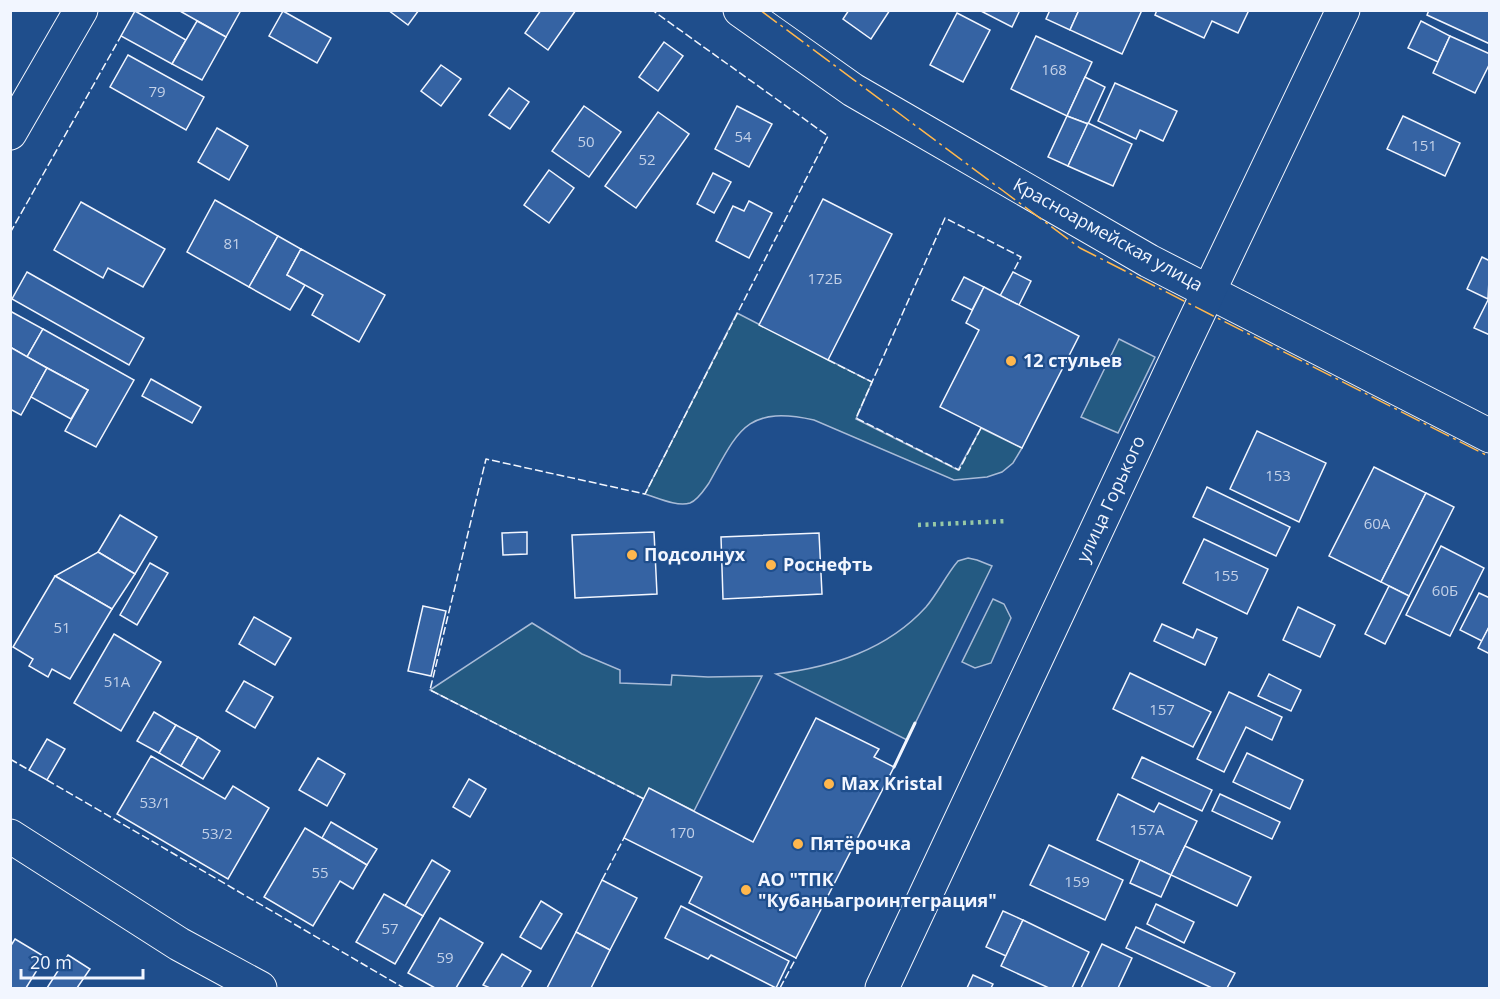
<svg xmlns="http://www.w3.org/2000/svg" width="1500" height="999" font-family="'Open Sans',sans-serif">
<rect width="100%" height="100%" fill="#1f4e8c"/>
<!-- green -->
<g fill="#245a82" stroke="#a8bbd7" stroke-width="1.5">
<path d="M737 313 872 382 856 419 958 470 981 428 1022 448 1013 463 1002 472 987 477 954 480 814 420C746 405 738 431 709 483 704 490 698 500 690 503 677 507 658 498 645 494Z"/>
<path d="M1119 339 1155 357 1118 433 1081 417Z"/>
<path d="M968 558 977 560 992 566 907 740 776 674C832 667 887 650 926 607 938 593 946 575 958 561Z"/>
<path d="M993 599 1004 604 1011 618 991 663 975 668 962 662Z"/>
<path d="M532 623 582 654 620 670V683L671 685 672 675 708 677 762 676 694 811 650 789 644 799 430 690Z"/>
</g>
<!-- building -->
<g fill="#3563a3" stroke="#f2f6ff" stroke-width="1.5">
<path d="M178 10H241L226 37Z"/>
<path d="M388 10H419L408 25Z"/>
<path d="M541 10H576L548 50 525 33Z"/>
<path d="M849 10H890L871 39 843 19Z"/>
<path d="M979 10H1020L1012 27Z"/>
<path d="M1050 10H1079L1070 30 1046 19Z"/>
<path d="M1079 10H1142L1122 54 1070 30Z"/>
<path d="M1157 10H1249L1238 33 1212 21 1204 38 1155 15Z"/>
<path d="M1429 10H1490V44L1427 15Z"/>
<path d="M135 11 186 40 172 64 121 36Z"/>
<path d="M283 11 331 38 317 63 269 36Z"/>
<path d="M957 13 990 30 963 82 930 65Z"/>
<path d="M197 21 226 37 202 80 172 64Z"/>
<path d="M1421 21 1450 36 1438 62 1408 48Z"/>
<path d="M1036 36 1092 62 1067 116 1011 89Z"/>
<path d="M1450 36 1490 54V63L1475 93 1433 73Z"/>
<path d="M664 42 683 56 658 91 639 77Z"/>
<path d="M128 55 204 97 186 130 110 87Z"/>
<path d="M441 65 461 79 441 106 421 91Z"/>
<path d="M1085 77 1105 87 1088 124 1067 116Z"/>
<path d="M1115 83 1177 111 1163 141 1140 130 1136 139 1098 121Z"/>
<path d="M509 88 529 102 510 129 489 115Z"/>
<path d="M584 106 621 132 589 177 552 151Z"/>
<path d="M737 106 772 124 749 167 715 149Z"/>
<path d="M658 112 689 134 636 208 605 186Z"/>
<path d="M1067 116 1088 124 1068 166 1048 157Z"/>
<path d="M1403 116 1460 143 1445 176 1387 149Z"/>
<path d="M1088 123 1132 144 1113 186 1068 166Z"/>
<path d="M217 128 248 146 229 180 198 162Z"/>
<path d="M549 170 574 188 549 223 524 205Z"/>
<path d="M713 173 731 182 714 213 697 204Z"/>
<path d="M823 199 892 234 828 360 759 325Z"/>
<path d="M215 200 278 236 249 287 187 252Z"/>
<path d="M749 201 772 213 749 258 716 241 733 206 744 211Z"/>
<path d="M81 202 165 249 143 287 108 268 103 278 54 250Z"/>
<path d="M278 236 301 249 287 275 305 285 290 310 249 287Z"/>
<path d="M301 249 385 295 359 342 312 315 323 295 287 275Z"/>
<path d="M1482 257 1490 261 1488 299 1467 289Z"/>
<path d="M27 272 144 338 129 365 12 299Z"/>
<path d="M1013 272 1031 281 1019 305 1000 296Z"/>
<path d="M964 277 984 287 972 310 952 300Z"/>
<path d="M984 287 1079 336 1022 448 940 407 979 330 966 323Z"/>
<path d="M1490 296V335L1474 328Z"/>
<path d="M10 311 43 329 27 357 10 347Z"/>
<path d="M43 329 134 380 96 447 65 431 88 390 27 357Z"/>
<path d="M10 347 47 368 21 415 10 409Z"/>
<path d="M47 368 88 390 71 419 31 397Z"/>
<path d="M151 379 201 407 192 423 142 396Z"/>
<path d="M1257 431 1326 463 1299 522 1230 489Z"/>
<path d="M1374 467 1426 493 1381 582 1329 556Z"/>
<path d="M1207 487 1290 527 1276 556 1193 517Z"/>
<path d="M1426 493 1454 507 1409 596 1381 582Z"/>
<path d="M120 515 157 537 135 574 98 552Z"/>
<path d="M527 532V554L503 555 502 533Z"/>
<path d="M654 532 657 594 575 598 572 535Z"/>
<path d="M819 533 822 594 723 599 721 537Z"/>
<path d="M1204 539 1268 569 1247 614 1183 583Z"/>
<path d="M1441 546 1484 568 1450 636 1406 615Z"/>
<path d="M98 552 135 574 112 609 55 576Z"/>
<path d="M150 563 168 573 137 625 120 615Z"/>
<path d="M55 576 112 609 70 679 52 669 48 677 29 666 33 659 13 647Z"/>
<path d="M1389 586 1409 596 1385 644 1365 634Z"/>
<path d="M1479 593 1490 598V625L1482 641 1460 630Z"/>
<path d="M423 606 446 611 431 676 408 671Z"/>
<path d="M1298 607 1335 625 1320 657 1283 640Z"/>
<path d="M254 617 291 638 275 665 239 644Z"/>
<path d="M1162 624 1193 638 1197 629 1217 638 1205 665 1154 641Z"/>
<path d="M1490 625V654L1478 648Z"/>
<path d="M114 634 161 662 121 731 74 703Z"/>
<path d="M1130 673 1211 712 1193 747 1113 709Z"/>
<path d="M1269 674 1301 690 1291 711 1258 696Z"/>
<path d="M244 681 273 697 255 728 226 711Z"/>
<path d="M1229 692 1282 717 1272 740 1246 727 1224 772 1197 759Z"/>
<path d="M154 712 176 725 159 753 137 741Z"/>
<path d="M816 718 879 749 874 757 894 767 796 958 689 903 702 877 624 838 649 788 753 842Z"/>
<path d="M176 725 198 737 181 766 159 753Z"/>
<path d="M198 737 220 751 203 779 181 766Z"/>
<path d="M47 739 65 749 47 780 29 770Z"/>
<path d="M1247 753 1303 780 1290 809 1233 782Z"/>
<path d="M151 756 225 799 233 786 269 808 228 879 117 814Z"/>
<path d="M1142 757 1212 790 1202 811 1132 778Z"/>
<path d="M318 758 345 774 327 806 299 790Z"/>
<path d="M469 779 486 789 470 817 453 807Z"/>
<path d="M1118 794 1154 812 1159 803 1197 821 1171 875 1097 840Z"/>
<path d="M1220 794 1280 822 1272 839 1212 811Z"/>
<path d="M331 822 377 849 367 865 322 838Z"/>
<path d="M305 828 367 865 353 889 340 881 313 926 264 897Z"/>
<path d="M1049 845 1123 880 1105 920 1030 885Z"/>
<path d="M1185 846 1251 877 1237 906 1171 875Z"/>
<path d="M432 860 450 871 423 916 405 906Z"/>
<path d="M1140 860 1171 875 1161 897 1130 883Z"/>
<path d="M602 880 637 898 610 950 576 932Z"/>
<path d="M384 894 423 916 395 964 356 942Z"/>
<path d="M541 901 562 914 541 949 520 937Z"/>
<path d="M1156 904 1194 922 1184 943 1147 924Z"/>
<path d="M681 906 789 961 776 988 711 955 708 959 665 938Z"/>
<path d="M1003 911 1023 920 1006 956 986 947Z"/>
<path d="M440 918 483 943 456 988H435L408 973Z"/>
<path d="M1023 920 1089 952 1072 988H1049L1001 966Z"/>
<path d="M1136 927 1235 973 1227 988H1212L1126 948Z"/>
<path d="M576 932 610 950 591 988H547Z"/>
<path d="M15 939 45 957 26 988H10V947Z"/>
<path d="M1102 944 1132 958 1118 988H1081Z"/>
<path d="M502 954 531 971 521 988H490L483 985Z"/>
<path d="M68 955 90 969 77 988H47Z"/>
<path d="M973 975 993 984 991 988H967Z"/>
</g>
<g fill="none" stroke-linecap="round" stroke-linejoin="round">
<!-- minor casing -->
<g stroke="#f2f6ff" stroke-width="35">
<g id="minor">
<path d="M740 10 853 90 1149 261 1490 436"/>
<path d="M10 133 81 10"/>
<path d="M10 836 179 944 260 988"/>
</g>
</g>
<!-- secondary casing -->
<g stroke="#f2f6ff" stroke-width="35">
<path id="secondary" d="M882 988 1179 354 1343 10"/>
</g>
<!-- minor -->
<use href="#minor" stroke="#1f4e8c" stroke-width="33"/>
<!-- secondary -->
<use href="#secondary" stroke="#1f4e8c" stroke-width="33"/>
<!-- hedge -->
<path stroke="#97c8a6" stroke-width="4.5" stroke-dasharray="3 4.5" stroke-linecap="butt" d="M918 525 1007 521"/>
<!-- fence -->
<g stroke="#f2f6ff" stroke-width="1.5" stroke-dasharray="8 3" stroke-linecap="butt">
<path d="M10 233 121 36"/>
<path d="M828 360 872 382"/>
<path d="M981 428 959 470 856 418 945 218 1021 257 1013 272"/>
<path d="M10 759 29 770"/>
<path d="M47 780 404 988"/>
<path d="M644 799 430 690 486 459 645 494 828 136 652 10"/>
<path d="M602 880 624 838"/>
<path d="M780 988 796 958"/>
</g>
<!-- wall -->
<path stroke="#f2f6ff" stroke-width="3" d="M894 767 915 723"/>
<!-- power -->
<path stroke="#ffb74d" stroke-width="1.5" stroke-dasharray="21 4.5 3 4.5" stroke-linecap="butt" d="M760 10 1080 248 1490 457"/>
</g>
<!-- markers -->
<g fill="#ffb74d" stroke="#1f4e8c" stroke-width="2">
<circle cx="1011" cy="361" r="6"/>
<circle cx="632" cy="555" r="6"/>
<circle cx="771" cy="565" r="6"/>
<circle cx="829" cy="784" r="6"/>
<circle cx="798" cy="844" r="6"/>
<circle cx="746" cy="890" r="6"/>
</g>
<g text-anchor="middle" stroke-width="4.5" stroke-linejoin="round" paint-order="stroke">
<!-- number labels -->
<g font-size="15" fill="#c3d1e8">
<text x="1054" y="75">168</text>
<text x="157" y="97">79</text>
<text x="743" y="142">54</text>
<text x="586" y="147">50</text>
<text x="1424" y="151">151</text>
<text x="647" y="165">52</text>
<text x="232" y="249">81</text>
<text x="825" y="284">172Б</text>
<text x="1278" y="481">153</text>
<text x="1377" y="529">60А</text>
<text x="1226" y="581">155</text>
<text x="1445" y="596">60Б</text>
<text x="62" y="633">51</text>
<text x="117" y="687">51А</text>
<text x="1162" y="715">157</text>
<text x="155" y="808">53/1</text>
<text x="1147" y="835">157А</text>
<text x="682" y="838">170</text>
<text x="217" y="839">53/2</text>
<text x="320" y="878">55</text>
<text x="1077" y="887">159</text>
<text x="390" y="934">57</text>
<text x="445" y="963">59</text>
</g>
<!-- street labels -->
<g font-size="18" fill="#f2f6ff" stroke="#1f4e8c">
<text transform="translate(1108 235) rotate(29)" y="6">Красноармейская улица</text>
<text transform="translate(1111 499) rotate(-65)" y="6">улица Горького</text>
</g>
<!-- poi labels -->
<g font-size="18" font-weight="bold" fill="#f2f6ff" stroke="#1f4e8c" text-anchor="start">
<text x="1023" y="367">12 стульев</text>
<text x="644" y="561">Подсолнух</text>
<text x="783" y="571">Роснефть</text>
<text x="841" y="790">Max Kristal</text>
<text x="810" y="850">Пятёрочка</text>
<text x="758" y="886">АО "ТПК<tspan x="758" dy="21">"Кубаньагроинтеграция"</tspan></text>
</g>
</g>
<!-- border -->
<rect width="1500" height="999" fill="none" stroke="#f2f6ff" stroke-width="24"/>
<!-- scale -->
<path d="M21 969v9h122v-9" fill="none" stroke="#f2f6ff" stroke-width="3"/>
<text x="30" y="969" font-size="18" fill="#f2f6ff" stroke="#1f4e8c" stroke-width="4.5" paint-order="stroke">20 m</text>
</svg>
